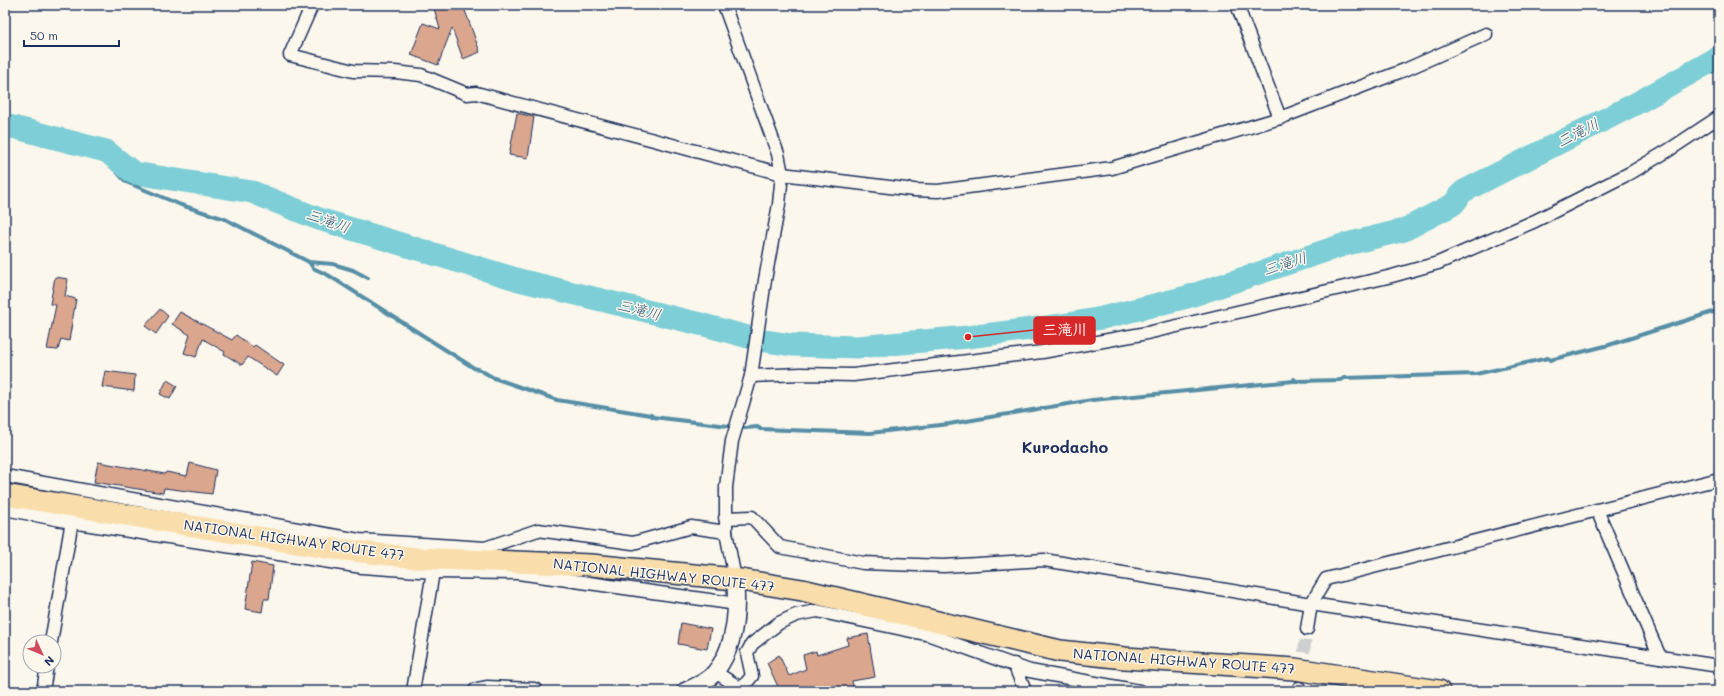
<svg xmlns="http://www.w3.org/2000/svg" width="1724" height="696" font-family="Mali,'Klee One',sans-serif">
<rect width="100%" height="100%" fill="#fbf7ec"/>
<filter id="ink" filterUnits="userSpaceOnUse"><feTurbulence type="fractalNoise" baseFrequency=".025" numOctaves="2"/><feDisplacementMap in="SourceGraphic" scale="8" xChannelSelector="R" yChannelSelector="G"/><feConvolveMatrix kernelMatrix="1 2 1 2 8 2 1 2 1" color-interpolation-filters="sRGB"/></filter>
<g filter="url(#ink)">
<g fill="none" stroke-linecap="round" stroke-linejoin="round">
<!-- stream -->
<g stroke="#568ea6" stroke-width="4">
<path d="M106 151 114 169 126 182 181 205 225 219 309 262 333 264 353 270 368 278"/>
<path d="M309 262 313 268 328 275 474 368 480 370 494 378 557 400 651 415 653 417 745 428 758 427 760 429 870 433 949 424 1092 400 1294 381V379L1296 381 1341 380 1344 378 1476 374 1548 358 1550 360 1609 345 1719 310"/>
</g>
<!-- river -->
<path stroke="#7dced6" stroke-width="23" d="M5 125 106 151 134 173 252 192 319 219 519 280 704 325 759 340 792 345 857 347 968 337 1062 325 1102 318 1187 297 1343 245 1404 230 1452 205C1458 201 1458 195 1464 191L1639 102 1719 57"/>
</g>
<!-- building -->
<g fill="#daa68e" stroke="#1b2f5e">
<path d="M433 5H463L480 52 463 59 452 28 438 65 411 55 423 23 440 29Z"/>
<path d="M517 113 534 117 528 158 509 155Z"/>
<path d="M55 277 68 279 65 296 76 299 69 341 61 339 58 350 47 349 56 305 50 304Z"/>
<path d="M160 309 168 316 156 334 145 326Z"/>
<path d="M180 312 232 340 236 335 253 347 255 345 284 365 277 376 248 357 242 365 224 354 225 352 203 339 196 357 184 353 190 335 172 324Z"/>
<path d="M105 371 135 375 134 391 102 387Z"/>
<path d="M167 380 177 386 170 399 160 394Z"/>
<path d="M98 462 165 474 166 472 187 476 190 463 216 470 212 494 164 488 163 493 94 482Z"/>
<path d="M252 562 273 566 269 599H264L262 612 245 609Z"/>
<path d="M681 623 711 629 707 649 678 644Z"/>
<path d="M868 634 875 677 852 681 854 691H780L767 663 779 655 789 676 806 669 803 655 816 651 817 655 848 645 847 638Z"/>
</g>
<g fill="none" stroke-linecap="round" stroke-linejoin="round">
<!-- street-tunnel -->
<path stroke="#cecfd0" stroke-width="12" stroke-dasharray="12 6" stroke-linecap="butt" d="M1299 688 1307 629"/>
<!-- street casing -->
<g stroke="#1b2f5e" stroke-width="15">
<g id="street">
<path d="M312 5 290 55 353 71 395 72 421 75 467 94 476 93 782 174 914 190 938 191 1112 168 1280 118 1407 69 1486 34"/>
<path d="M724 5 778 154 782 174 779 204 765 280 751 376 732 441 726 487V532L735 579"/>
<path d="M1237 5 1280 118"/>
<path d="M751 376 801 374 853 375 1042 352 1147 333 1392 276 1438 263 1535 221 1632 172 1669 150 1719 117"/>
<path d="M5 476 359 540 485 548 538 530 633 543 691 527 726 532"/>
<path d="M5 509 71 522 362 567 433 572 518 573 737 604"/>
<path d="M1597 510 1660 657 1719 666"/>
<path d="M725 518 752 517 780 547 863 563 944 566 1044 560 1311 604 1660 657"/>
<path d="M1307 629 1311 604 1326 579 1719 479"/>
<path d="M51 642 73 515"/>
<path d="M1014 664 1025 691"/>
<path d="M715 672 745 691"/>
<path d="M742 688 752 676 747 653 752 644 779 623 796 615 817 611 930 635 1030 671 1139 691"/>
<path d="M43 691 47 666"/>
<path d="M413 691 433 572"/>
<path d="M1299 691V688"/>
</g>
</g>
<!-- secondary casing -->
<g stroke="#1b2f5e" stroke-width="19">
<g id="secondary">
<path d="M477 691 487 689 534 691"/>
<path d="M685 691C696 686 709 681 716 671 736 645 738 611 735 579"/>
</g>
</g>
<!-- highway casing -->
<g stroke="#1b2f5e" stroke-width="24">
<path id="highway" d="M5 495 326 548 416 558 591 565 735 579 802 590 1060 651 1125 658 1295 669 1439 691"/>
</g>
<!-- street -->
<use href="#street" stroke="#fbf7ec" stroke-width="12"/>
<!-- secondary -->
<use href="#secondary" stroke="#fbf7ec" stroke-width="16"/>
<!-- highway -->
<use href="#highway" stroke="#f9deab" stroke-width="21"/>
</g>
</g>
<g text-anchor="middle" stroke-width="3" stroke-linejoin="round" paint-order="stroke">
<!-- street labels -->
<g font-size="14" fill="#1b2f5e" stroke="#fbf7ec">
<text transform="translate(294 540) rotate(8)" y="5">NATIONAL HIGHWAY ROUTE 477</text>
<text transform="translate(664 575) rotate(6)" y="5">NATIONAL HIGHWAY ROUTE 477</text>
<text transform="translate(1184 661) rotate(4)" y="5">NATIONAL HIGHWAY ROUTE 477</text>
</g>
<!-- water labels -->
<g font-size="15" font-style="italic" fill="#34577c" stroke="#fbf7ec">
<text transform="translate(1578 133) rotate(-27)" y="5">三滝川</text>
<text transform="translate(328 221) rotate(19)" y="5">三滝川</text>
<text transform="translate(1285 264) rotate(-18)" y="5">三滝川</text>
<text transform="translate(639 310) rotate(14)" y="5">三滝川</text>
</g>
<!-- quarter labels -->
<g font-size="16" font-weight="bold" fill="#1b2f5e" stroke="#fbf7ec">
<text x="1065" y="453">Kurodacho</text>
</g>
</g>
<!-- callouts -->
<path fill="none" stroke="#d62828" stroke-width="1.5" d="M968 337L1034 330"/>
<circle fill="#d62828" stroke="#fbf7ec" stroke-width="1.5" cx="968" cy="337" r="4"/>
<rect fill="#d62828" stroke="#d62828" stroke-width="1.5" x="1034" y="317" width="61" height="27" rx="4"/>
<g font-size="15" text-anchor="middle" font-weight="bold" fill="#fff">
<text x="1065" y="335">三滝川</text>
</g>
<!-- margin -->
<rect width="1724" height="696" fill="none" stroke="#fbf7ec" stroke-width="20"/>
<rect x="10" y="10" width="1704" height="676" fill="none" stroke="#1b2f5e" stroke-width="1.5" filter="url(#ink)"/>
<!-- north arrow -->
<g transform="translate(42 654) rotate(134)"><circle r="19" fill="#fbf7ec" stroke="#a1a7b3"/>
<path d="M0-3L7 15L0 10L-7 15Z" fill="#d1495b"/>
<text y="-6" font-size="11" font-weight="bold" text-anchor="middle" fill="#1b2f5e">N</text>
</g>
<!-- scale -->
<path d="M24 40v6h95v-6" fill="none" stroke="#1b2f5e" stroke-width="2"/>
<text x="30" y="40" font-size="12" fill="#1b2f5e" stroke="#fbf7ec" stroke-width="3" paint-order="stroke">50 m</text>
</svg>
